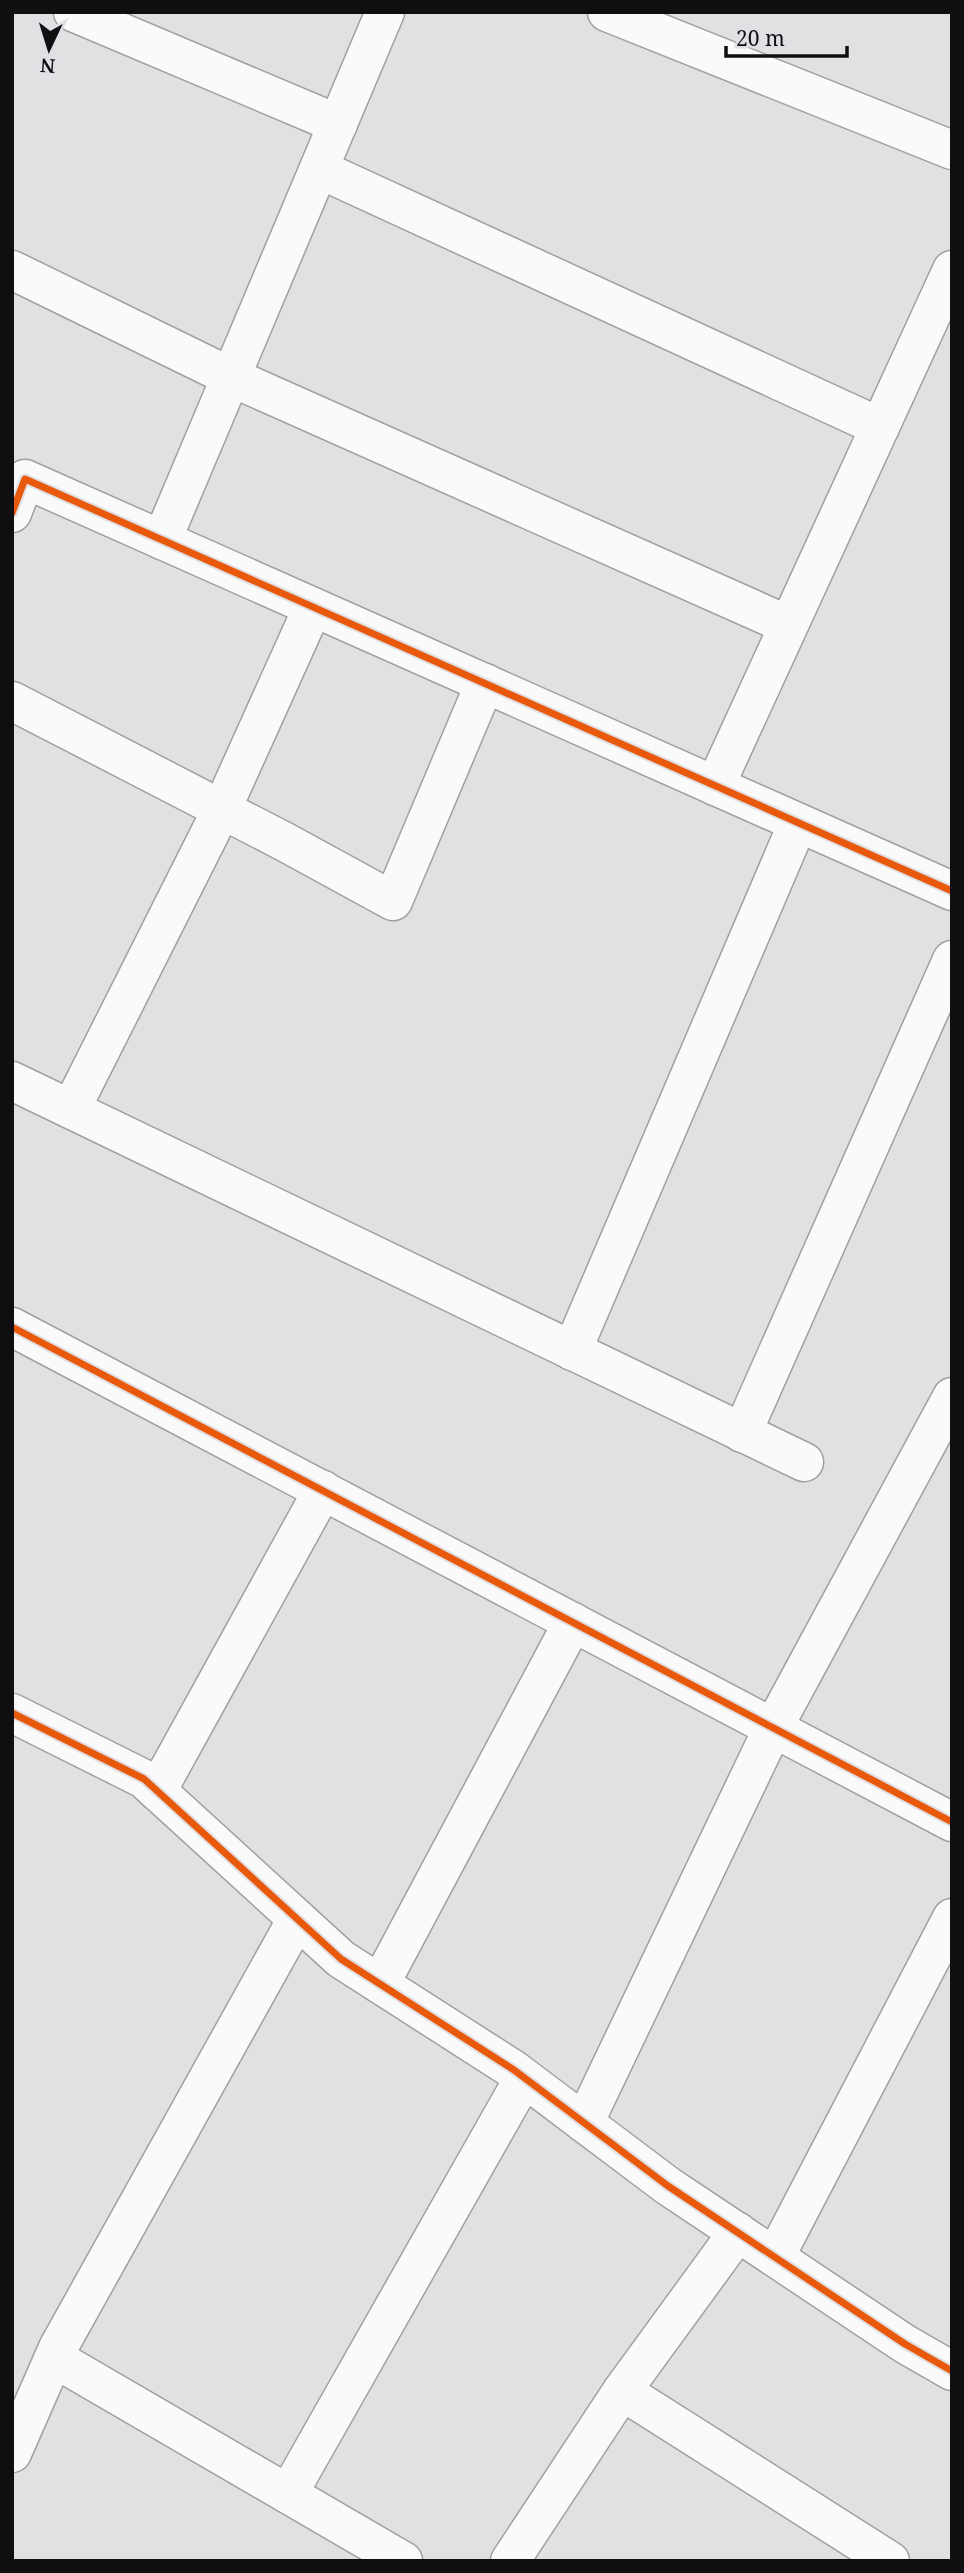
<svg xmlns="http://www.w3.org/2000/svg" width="964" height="2573" font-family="'Noto Serif',serif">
<rect width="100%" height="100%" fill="#e1e1e3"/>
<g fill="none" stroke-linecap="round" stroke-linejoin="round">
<!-- minor casing -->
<g stroke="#a0a0a2" stroke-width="41">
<g id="minor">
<path d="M73 12 338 124"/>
<path d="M607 12 952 150"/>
<path d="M319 169 880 427"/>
<path d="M12 270 231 377 788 625"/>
<path d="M12 513 25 479 952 891"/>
<path d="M162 540 385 12"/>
<path d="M12 701 285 842 393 901 485 683"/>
<path d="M715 786 952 270"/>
<path d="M12 1081 804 1462"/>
<path d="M71 1109 221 811 313 607"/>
<path d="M12 1327 952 1822"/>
<path d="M572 1351 798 823"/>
<path d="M742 1433 952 960"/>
<path d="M12 1713 144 1779 341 1959 514 2070 668 2186 905 2344 952 2371"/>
<path d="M157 1791 323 1490"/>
<path d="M380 1984 573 1622"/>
<path d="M584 2123 773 1728 952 1397"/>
<path d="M775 2257 952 1918"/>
<path d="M54 2358 403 2561"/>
<path d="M622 2391 890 2561"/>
<path d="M12 2453 58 2348 297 1919"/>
<path d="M288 2494 524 2078"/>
<path d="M510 2561 622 2391 738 2232"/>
</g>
</g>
<!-- minor -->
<use href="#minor" stroke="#fafafb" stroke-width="38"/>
<!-- cycleway casing -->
<g stroke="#e0e0e4" stroke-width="11">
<g id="cycleway">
<path d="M12 513 25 479 952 891"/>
<path d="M12 1327 952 1822"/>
<path d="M12 1713 144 1779 341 1959 514 2070 668 2186 905 2344 952 2371"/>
</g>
</g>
<!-- cycleway -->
<use href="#cycleway" stroke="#e8590c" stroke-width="7"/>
</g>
<!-- border -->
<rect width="964" height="2573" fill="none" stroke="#0f0f11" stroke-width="28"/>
<!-- north arrow -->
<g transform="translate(49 49) rotate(184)" stroke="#e0e0e4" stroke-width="5" paint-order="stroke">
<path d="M0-5L12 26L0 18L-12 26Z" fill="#0f0f11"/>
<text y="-10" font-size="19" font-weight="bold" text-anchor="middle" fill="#0f0f11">N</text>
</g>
<!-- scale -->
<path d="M726 46v10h121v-10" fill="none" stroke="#0f0f11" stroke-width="3.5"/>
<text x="736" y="46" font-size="21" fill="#0f0f11" stroke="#e0e0e4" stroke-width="5" paint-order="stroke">20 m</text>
</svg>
